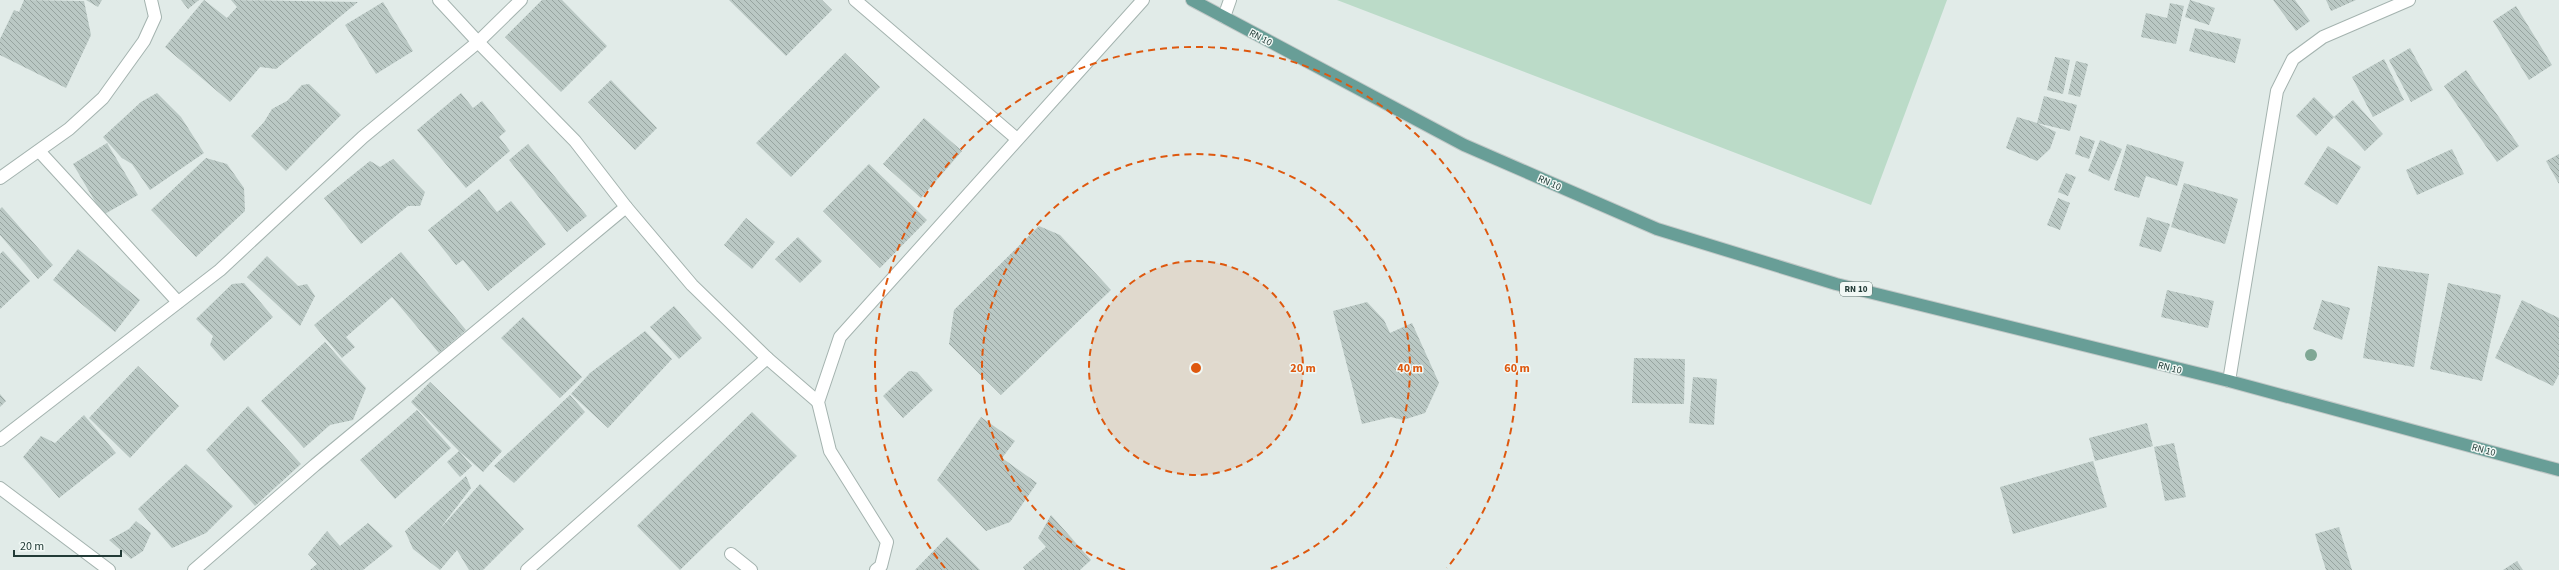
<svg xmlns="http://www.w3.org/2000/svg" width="2559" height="570" font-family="'Source Sans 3',sans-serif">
<defs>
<pattern id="building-back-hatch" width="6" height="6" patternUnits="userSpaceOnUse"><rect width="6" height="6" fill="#bac8c4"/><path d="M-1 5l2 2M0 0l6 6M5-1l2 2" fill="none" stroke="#97a4a0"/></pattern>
</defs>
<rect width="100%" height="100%" fill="#e1ebe8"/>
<!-- green -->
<path fill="#bbdbc8" d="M1337 0H1947L1871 205Z"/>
<!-- building -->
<g fill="url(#building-back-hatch)">
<path d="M24 0 84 1 91 35 66 88 0 55V39L14 10 19 12Z"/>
<path d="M86 0H102L98 7Z"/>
<path d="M181 0H199L188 9Z"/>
<path d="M204 0 227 18 237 7 231 0 358 2 276 69 260 67 230 102 165 47Z"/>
<path d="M542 0H562L607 46 561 92 505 37Z"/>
<path d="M729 0H822L832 10 786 56Z"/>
<path d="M2190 0 2215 8 2209 25 2185 17Z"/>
<path d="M2273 0H2295L2310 21 2296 31Z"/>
<path d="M2326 0H2356L2331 11Z"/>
<path d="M383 2 413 51 376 74 345 25Z"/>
<path d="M2170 3 2184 6 2176 44 2141 37 2146 13 2167 18Z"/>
<path d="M2516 6 2552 65 2529 80 2493 21Z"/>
<path d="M2195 28 2241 39 2235 63 2189 51Z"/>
<path d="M2410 48 2433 90 2411 102 2389 60Z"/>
<path d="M845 53 880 87 791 177 756 143Z"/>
<path d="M2055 57 2070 60 2063 94 2047 90Z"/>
<path d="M2384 59 2404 100 2373 117 2352 77Z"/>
<path d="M2076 61 2088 64 2080 97 2068 94Z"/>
<path d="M2466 70 2519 146 2497 162 2444 86Z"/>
<path d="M611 80 657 128 635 150 588 102Z"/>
<path d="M309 84 341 115 286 171 251 136 264 122 272 109 287 101 302 85Z"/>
<path d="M157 93 181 117 204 153 150 190 132 164 122 158 103 137 141 102Z"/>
<path d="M461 93 473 108 482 101 506 131 499 137 510 151 466 188 417 130Z"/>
<path d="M2044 96 2077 105 2070 131 2037 123 2056 132 2050 149 2037 161 2006 148 2017 117 2037 123Z"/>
<path d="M2314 97 2334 117 2316 136 2296 116Z"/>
<path d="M2353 100 2383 134 2365 151 2334 117Z"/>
<path d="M924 118 962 151 921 198 883 164Z"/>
<path d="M2080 136 2095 141 2089 159 2075 154Z"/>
<path d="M2100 140 2122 149 2109 181 2088 171Z"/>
<path d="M107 143 138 195 103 215 73 164Z"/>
<path d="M528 144 587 216 567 232 509 160Z"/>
<path d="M2127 144 2184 162 2177 186 2146 176 2139 198 2114 190Z"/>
<path d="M2328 146 2361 167 2337 205 2304 184Z"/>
<path d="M2452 149 2464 174 2417 195 2406 170Z"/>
<path d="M2559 154V184L2546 161Z"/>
<path d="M206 158 227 164 244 188 245 211 196 257 151 210Z"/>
<path d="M393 159 425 192 420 206H408L361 244 324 198 370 161 380 167Z"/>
<path d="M869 164 927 220 880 268 823 211Z"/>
<path d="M2066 173 2076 177 2068 196 2058 192Z"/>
<path d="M2184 183 2238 199 2225 244 2171 227Z"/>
<path d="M479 189 497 212 511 201 546 244 488 291 463 260 456 265 428 230Z"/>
<path d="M2058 198 2070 203 2060 230 2047 225Z"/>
<path d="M2 207 53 265 38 279 0 235V209Z"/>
<path d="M2147 217 2170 224 2161 252 2139 246Z"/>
<path d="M746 218 775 242 752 269 724 245Z"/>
<path d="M1039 226 1060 235 1111 290 1001 395 949 344 954 310Z"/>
<path d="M798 237 822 261 800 283 775 259Z"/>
<path d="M78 249 140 300 115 332 53 280Z"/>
<path d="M3 251 30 281 0 309V254Z"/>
<path d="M401 252 466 330 439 353 392 297 346 337 355 347 342 358 314 325Z"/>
<path d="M267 256 298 286 307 284 315 296 300 326 247 277Z"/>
<path d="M2378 266 2429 274 2414 367 2363 358Z"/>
<path d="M244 283 273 317 224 361 210 345 213 336 196 319 232 284Z"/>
<path d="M2448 283 2501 295 2482 381 2430 369Z"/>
<path d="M2167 290 2214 301 2208 328 2161 317Z"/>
<path d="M2322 300 2350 308 2342 340 2313 329Z"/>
<path d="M2522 300 2559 318V374L2553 386 2495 358Z"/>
<path d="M1367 302 1384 320 1390 333 1412 323 1439 383 1425 413 1403 420 1391 417 1362 424 1333 311Z"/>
<path d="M674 306 702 338 679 359 650 327Z"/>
<path d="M523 317 582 377 560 398 501 338Z"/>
<path d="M645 331 672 359 608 428 571 394 590 373Z"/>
<path d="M325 342 366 388 353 420 330 425 304 448 261 401Z"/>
<path d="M1634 358 1685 359 1684 404 1632 403Z"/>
<path d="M138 366 179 406 130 458 89 418Z"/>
<path d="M909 371 917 372 933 390 903 418 883 396Z"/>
<path d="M1693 377 1717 379 1714 425 1689 423Z"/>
<path d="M430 382 502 451 483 472 459 451 472 466 460 477 447 462 459 451 411 402Z"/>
<path d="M0 394 6 401 0 407Z"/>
<path d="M570 395 585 412 514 483 494 466Z"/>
<path d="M248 406 301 464 255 506 206 450Z"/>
<path d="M417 410 451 448 395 499 360 460Z"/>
<path d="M752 412 797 456 680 570 637 526Z"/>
<path d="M84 415 116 453 59 498 23 457 41 436 55 443Z"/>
<path d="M981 417 1015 441 1002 458 1037 483 1010 522 986 531 937 480Z"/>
<path d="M2147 423 2153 446 2095 461 2089 438Z"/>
<path d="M2174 443 2186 497 2165 501 2154 447Z"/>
<path d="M2093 461 2107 507 2013 534 2000 487Z"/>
<path d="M186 464 233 506 206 533 172 548 138 509Z"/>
<path d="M466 476 471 488 439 530 480 484 524 529 483 570H469L457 550 440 570 413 549 405 531Z"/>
<path d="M1051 515 1091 560 1080 570H1025L1023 567 1046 547 1038 538Z"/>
<path d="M136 521 151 533 143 551 131 559 109 540 129 529Z"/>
<path d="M368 523 393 546 363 570H310L317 564 308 554 327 531 340 546Z"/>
<path d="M2339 527 2352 570H2326L2315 534Z"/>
<path d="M947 537 980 570H915Z"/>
<path d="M2517 561 2523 570H2503Z"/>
</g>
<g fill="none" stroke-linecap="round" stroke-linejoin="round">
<!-- minor casing -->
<g stroke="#a4b3af" stroke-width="14">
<g id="minor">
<path d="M439 0 478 42 521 0"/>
<path d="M855 0 1017 139"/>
<path d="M1224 17 1230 0"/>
<path d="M39 151 178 302"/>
<path d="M0 178 69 129 103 98 144 41 155 17 151 0"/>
<path d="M2229 381 2277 91 2293 59 2323 37 2409 0"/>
<path d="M0 440 220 270 363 137 478 42 575 141 626 207"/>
<path d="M0 488 109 570"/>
<path d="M731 554 751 570"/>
<path d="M194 570 315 465 626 207 692 285 767 358 818 402"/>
<path d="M527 570 767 358"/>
<path d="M876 570 881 566 887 542 830 451 818 402 840 337 1143 0"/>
</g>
</g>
<!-- primary casing -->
<g stroke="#c1c8c7" stroke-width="14">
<path id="primary" d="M1192 0 1464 145 1657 229 1836 284 2229 381 2559 470"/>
</g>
<!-- minor -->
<use href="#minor" stroke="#fff" stroke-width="12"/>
<!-- primary -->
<use href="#primary" stroke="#689e97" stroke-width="12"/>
</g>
<!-- trees -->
<circle fill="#7fa794" cx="2311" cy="355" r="6"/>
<!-- distance rings -->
<circle cx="1196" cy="368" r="107" fill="#de580e" fill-opacity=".12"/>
<g fill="none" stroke="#de580e" stroke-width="2" stroke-dasharray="7 5">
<circle cx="1196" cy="368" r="107"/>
<path d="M1125 570A214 214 0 1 1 1267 570"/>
<path d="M945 568A321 321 0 1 1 1447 568"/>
</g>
<g text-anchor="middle" stroke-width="3" stroke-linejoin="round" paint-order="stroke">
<!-- shield labels -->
<rect fill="#f1f8f5" stroke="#607470" stroke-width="1" x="1840" y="282" width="32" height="14" rx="3"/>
<g font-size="9" font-weight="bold" fill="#223b37">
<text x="1856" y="292">RN 10</text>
</g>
<!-- street labels -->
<g font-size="10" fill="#223b37" stroke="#f1f8f5">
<text transform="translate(1261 37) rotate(28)" y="4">RN 10</text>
<text transform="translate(1550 182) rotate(24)" y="4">RN 10</text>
<text transform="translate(2170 367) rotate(14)" y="4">RN 10</text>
<text transform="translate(2484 449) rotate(15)" y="4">RN 10</text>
</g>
</g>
<circle cx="1196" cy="368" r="6" fill="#de580e" stroke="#f1f8f5" stroke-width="2"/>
<g font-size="12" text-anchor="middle" font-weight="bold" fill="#de580e" stroke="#f1f8f5" stroke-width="3" stroke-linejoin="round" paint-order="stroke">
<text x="1303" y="372">20 m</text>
<text x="1410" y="372">40 m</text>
<text x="1517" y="372">60 m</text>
</g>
<!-- scale -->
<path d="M14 550v6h107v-6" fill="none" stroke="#223b37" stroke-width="2"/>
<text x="20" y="550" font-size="12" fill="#223b37" stroke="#f1f8f5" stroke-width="3" paint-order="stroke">20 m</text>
</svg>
